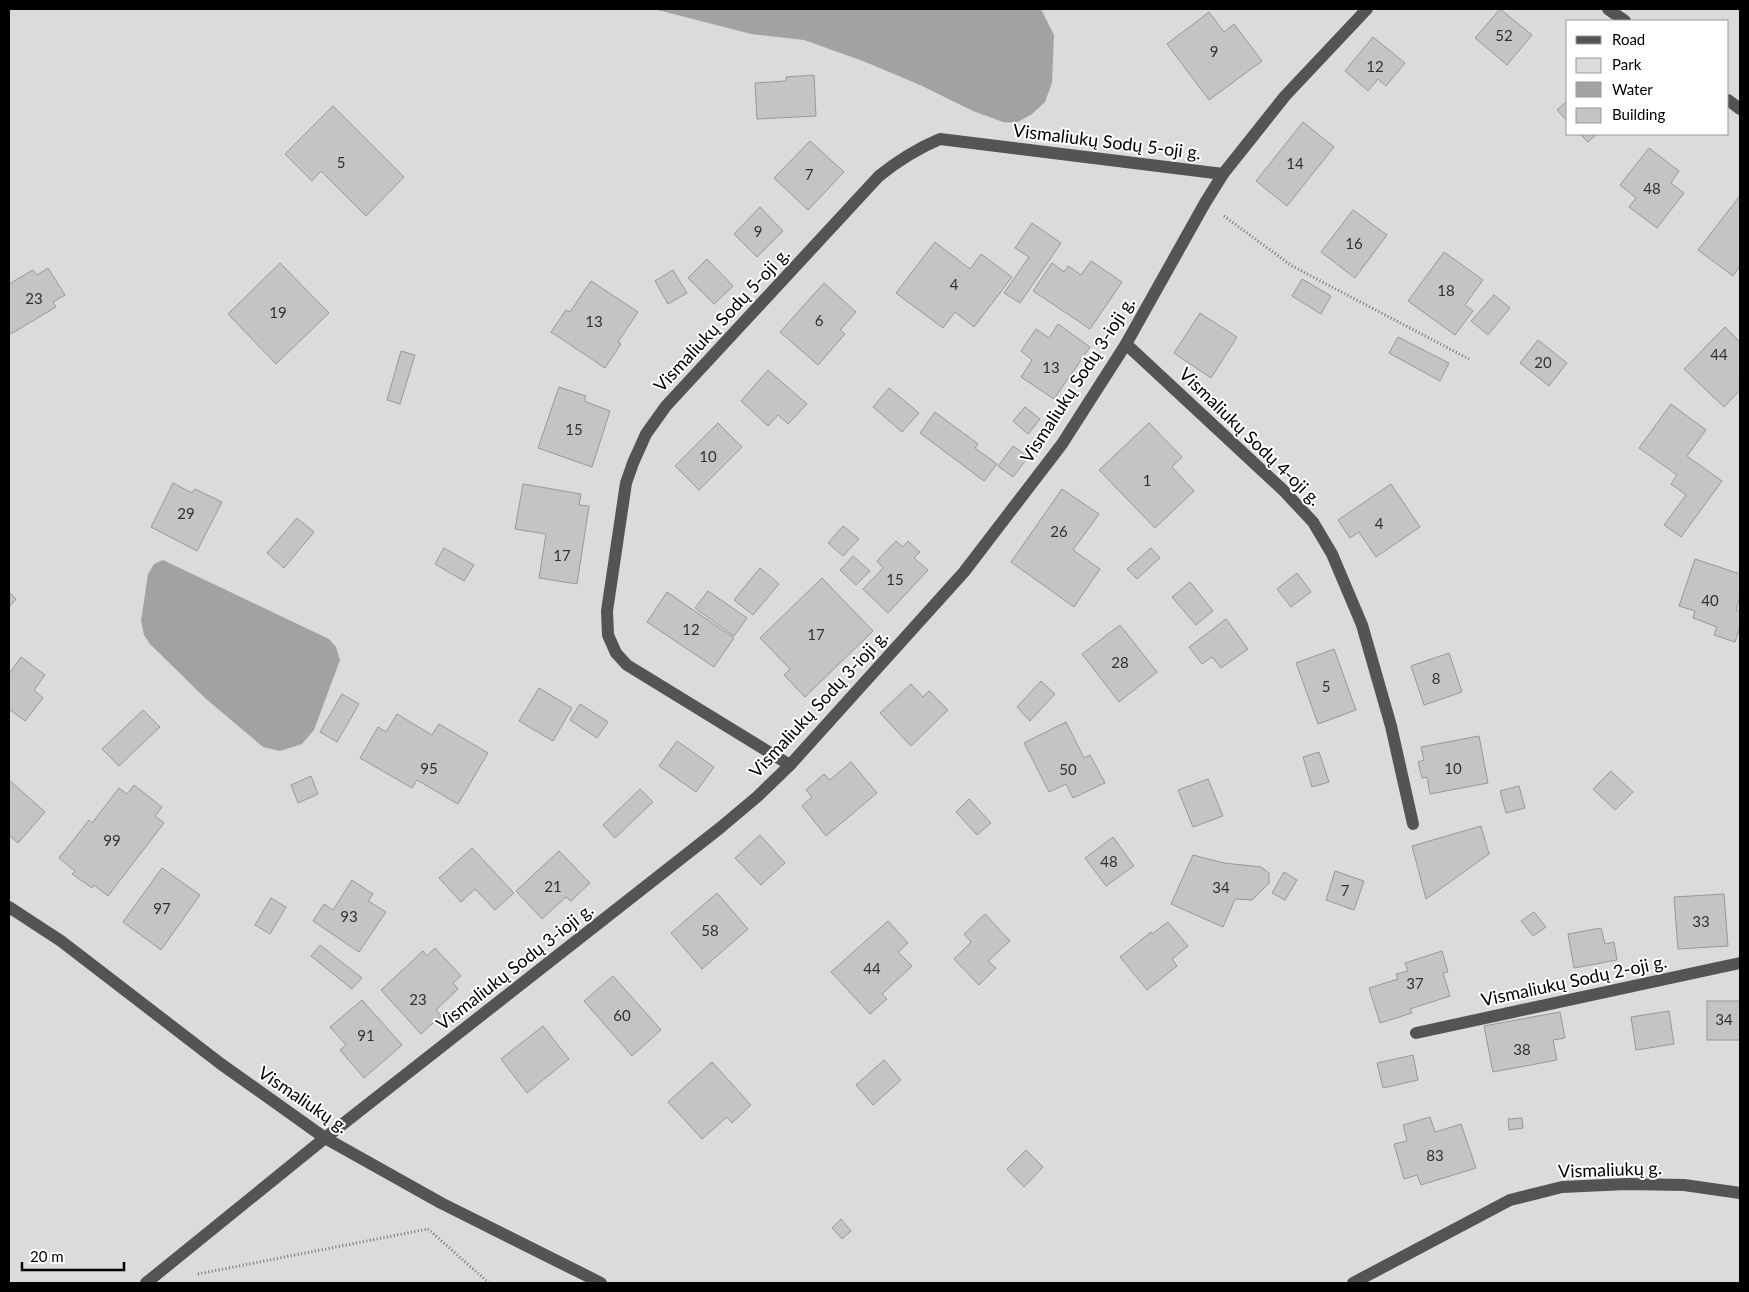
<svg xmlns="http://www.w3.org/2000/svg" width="1749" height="1292" font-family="Lato,sans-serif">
<rect width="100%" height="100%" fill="#fff"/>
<!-- green -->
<path fill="#dbdbdb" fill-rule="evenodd" d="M9 9H1740V1283H9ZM1568 21H1728V134H1568Z"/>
<!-- water -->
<g fill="#a2a2a2">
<path d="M654 9H1041L1054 35 1052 83 1045 102 1032 114 1016 123 1003 122 973 111 920 85 863 61 804 40 751 34Z"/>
<path d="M163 560 329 639 336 647 340 660 314 730 302 744 280 751 263 747 205 698 150 644 144 635 141 621 148 574 154 564Z"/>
</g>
<!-- building -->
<g fill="#c4c4c4" stroke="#989898">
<path d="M1500 9 1532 35 1507 65 1475 38Z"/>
<path d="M1209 12 1224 32 1234 24 1262 61 1209 100 1167 44Z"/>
<path d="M1373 37 1405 63 1386 86 1378 79 1368 91 1345 71Z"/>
<path d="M814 75 816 116 757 119 755 83 786 81V77Z"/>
<path d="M1568 100V122L1557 110Z"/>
<path d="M333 106 404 177 366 216 321 171 312 181 285 154Z"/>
<path d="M1303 122 1334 147 1287 206 1256 181Z"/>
<path d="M1580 134H1597L1588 142Z"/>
<path d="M810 141 844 172 808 210 774 178Z"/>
<path d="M1649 148 1679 171 1671 183 1684 193 1657 228 1629 207 1636 198 1620 185Z"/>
<path d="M1739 197 1740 199V266L1733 276 1698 250Z"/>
<path d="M760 207 783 231 757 257 734 234Z"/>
<path d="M1353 210 1387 235 1355 278 1321 252Z"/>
<path d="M1032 223 1061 243 1020 303 1004 293 1029 257 1015 248Z"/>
<path d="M935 242 970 269 981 254 1012 277 974 327 955 312 943 328 896 293Z"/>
<path d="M1444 252 1483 280 1465 305 1473 311 1455 335 1408 301Z"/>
<path d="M707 259 733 286 714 304 688 278Z"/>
<path d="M1091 261 1122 282 1090 329 1033 291 1052 263 1064 272 1068 266 1081 275Z"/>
<path d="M280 263 329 313 276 364 228 314Z"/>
<path d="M48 268 65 295 53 302 56 307 9 335V284L33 270 37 275Z"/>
<path d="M673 270 687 293 668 304 655 281Z"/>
<path d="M1302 279 1331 296 1321 314 1292 296Z"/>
<path d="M591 281 638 312 618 342 621 344 605 368 551 332 566 310 570 312Z"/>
<path d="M824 283 856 312 840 330 845 334 818 365 780 332Z"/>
<path d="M1494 295 1510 308 1488 335 1471 321Z"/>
<path d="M1200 313 1237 337 1211 378 1174 353Z"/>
<path d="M1058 324 1090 347 1054 399 1021 377 1032 360 1021 351 1036 329 1049 338Z"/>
<path d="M1725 327 1740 342V379L1739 381 1740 383V390L1724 407 1684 369Z"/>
<path d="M1398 337 1449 363 1440 381 1389 353Z"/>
<path d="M1538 340 1567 363 1549 386 1520 363Z"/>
<path d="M401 351 415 355 400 404 387 400Z"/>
<path d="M768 370 807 404 788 424 778 415 768 426 741 401Z"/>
<path d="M559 387 586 396 584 401 610 411 592 467 538 448Z"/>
<path d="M889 388 919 413 902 432 873 407Z"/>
<path d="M1671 404 1706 430 1687 456 1722 481 1681 537 1664 525 1686 495 1671 484 1677 475 1639 448Z"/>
<path d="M1025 407 1040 419 1028 434 1013 421Z"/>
<path d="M935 412 978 444 975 448 997 464 984 481 920 433Z"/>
<path d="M718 423 742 447 699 490 675 466Z"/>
<path d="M1149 423 1182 457 1172 467 1194 491 1155 528 1099 470Z"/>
<path d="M1013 446 1028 457 1013 477 998 466Z"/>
<path d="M173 483 192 493 195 489 222 502 197 551 151 527Z"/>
<path d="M523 484 581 494 579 505 589 506 577 584 539 578 546 534 515 529Z"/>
<path d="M1391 484 1420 527 1376 557 1359 532 1350 538 1338 520Z"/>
<path d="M1062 489 1099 514 1073 550 1100 569 1074 607 1011 562Z"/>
<path d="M297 518 314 532 284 568 267 553Z"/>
<path d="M843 526 859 539 843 556 828 543Z"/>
<path d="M896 541 903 547 908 541 920 552 914 558 928 570 888 613 863 589 883 568 877 561Z"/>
<path d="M444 548 474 565 464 581 435 564Z"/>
<path d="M1151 548 1160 558 1137 579 1127 569Z"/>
<path d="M853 556 870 571 856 585 840 570Z"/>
<path d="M1695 559 1740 574V597L1736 610 1740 611V627L1735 642 1714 635 1717 627 1693 618 1695 611 1679 606Z"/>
<path d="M760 568 779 584 753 615 734 600Z"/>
<path d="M1297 573 1311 592 1291 607 1277 589Z"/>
<path d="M822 578 873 631 805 697 784 675 790 669 760 638Z"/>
<path d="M1190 582 1213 611 1196 625 1172 597Z"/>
<path d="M708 591 747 618 734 636 695 608Z"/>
<path d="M9 592 16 599 9 607Z"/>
<path d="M667 592 734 638 714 667 647 622Z"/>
<path d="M1226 619 1248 649 1221 668 1212 657 1202 664 1189 647Z"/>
<path d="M1120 625 1157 672 1119 702 1082 654Z"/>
<path d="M1334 649 1356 710 1318 724 1296 663Z"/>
<path d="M1449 653 1462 692 1424 705 1411 666Z"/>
<path d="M21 657 45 675 34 690 43 698 25 721 9 709V674Z"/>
<path d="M1041 681 1055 694 1030 721 1017 707Z"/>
<path d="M911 684 923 697 929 691 948 710 911 746 880 713Z"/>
<path d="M539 688 572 708 553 741 519 721Z"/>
<path d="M342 694 359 704 337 742 320 732Z"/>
<path d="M580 704 608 722 597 738 570 720Z"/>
<path d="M143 710 160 727 119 766 102 749Z"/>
<path d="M397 714 432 735 439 724 488 753 458 804 417 780 412 788 360 758 378 727 386 732Z"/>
<path d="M1066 722 1084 758 1090 755 1105 783 1073 798 1066 784 1049 792 1024 743Z"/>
<path d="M1479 736 1488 783 1430 794 1427 777 1422 778 1418 762 1424 760 1421 747Z"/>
<path d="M677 741 714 767 696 792 659 766Z"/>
<path d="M1319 752 1329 782 1312 787 1303 757Z"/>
<path d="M851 762 877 793 826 836 802 806 812 797 806 790 824 774 830 780Z"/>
<path d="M1611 771 1633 792 1615 810 1593 789Z"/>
<path d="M311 776 318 794 298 803 291 785Z"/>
<path d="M1208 779 1223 816 1193 827 1178 790Z"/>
<path d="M9 780 45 812 18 843 9 835Z"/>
<path d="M134 785 162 807 155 816 164 823 108 896 94 885 92 888 72 874 75 871 59 858 89 820 92 823 119 788 127 794Z"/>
<path d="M1519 786 1525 808 1506 813 1500 791Z"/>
<path d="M640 789 653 802 615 838 603 825Z"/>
<path d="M969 799 991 823 977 835 956 812Z"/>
<path d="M1481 826 1489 854 1426 899 1412 846Z"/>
<path d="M760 835 785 863 761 885 735 858Z"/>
<path d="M1113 837 1134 866 1106 886 1085 858Z"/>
<path d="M472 848 514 893 495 910 475 889 461 902 439 878Z"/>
<path d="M559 851 590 883 571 901 566 897 542 919 516 891Z"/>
<path d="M1193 855 1224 863 1261 867 1269 873V883L1252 900 1235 899 1223 927 1171 904Z"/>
<path d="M162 868 200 895 161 950 123 922Z"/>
<path d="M1335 871 1364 881 1354 910 1326 900Z"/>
<path d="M1284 872 1297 880 1285 900 1272 893Z"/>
<path d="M352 880 373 894 368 901 386 912 359 952 313 921 324 904 333 910Z"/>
<path d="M717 893 748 929 702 969 671 933Z"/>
<path d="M1724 894 1728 946 1678 949 1674 897Z"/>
<path d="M271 898 286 907 270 934 255 925Z"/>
<path d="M1534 912 1546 927 1533 936 1521 921Z"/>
<path d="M985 914 1010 941 988 961 996 968 979 985 954 959 971 942 964 934Z"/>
<path d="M888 921 908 943 898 952 912 966 882 994 887 999 870 1014 831 972Z"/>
<path d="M1168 922 1188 946 1172 959 1177 966 1147 990 1120 957 1151 932 1152 934Z"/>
<path d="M1601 928 1605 944 1614 942 1617 960 1574 968 1568 934Z"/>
<path d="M320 945 362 978 352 989 311 956Z"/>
<path d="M435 948 461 976 453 983 458 989 436 1010 441 1016 421 1034 381 990 423 951 427 956Z"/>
<path d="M1442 951 1448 972 1443 973 1450 996 1410 1009 1412 1013 1380 1023 1369 988 1398 979 1396 974 1408 971 1405 963Z"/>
<path d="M613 976 661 1030 632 1056 584 1001Z"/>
<path d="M362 1000 402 1045 364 1078 340 1050 346 1045 330 1027Z"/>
<rect x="1707" y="1001" width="33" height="39"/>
<path d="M1669 1011 1674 1044 1636 1050 1631 1017Z"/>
<path d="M1560 1012 1565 1038 1553 1040 1557 1060 1493 1072 1484 1026Z"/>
<path d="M543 1026 569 1059 527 1093 501 1059Z"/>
<path d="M1413 1055 1418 1080 1383 1088 1377 1063Z"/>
<path d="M884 1060 901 1080 873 1105 856 1085Z"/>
<path d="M712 1062 751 1105 732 1123 727 1117 702 1139 668 1102Z"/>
<path d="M1430 1117 1435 1132 1461 1124 1476 1168 1421 1185 1417 1175 1404 1179 1394 1144 1407 1141 1403 1125Z"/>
<path d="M1522 1118 1523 1128 1509 1130 1508 1119Z"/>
<path d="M1026 1150 1043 1167 1024 1187 1007 1169Z"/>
<path d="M841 1219 851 1231 842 1239 832 1228Z"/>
</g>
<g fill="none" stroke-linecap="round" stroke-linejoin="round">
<!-- path -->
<g stroke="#767676" stroke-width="3" stroke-dasharray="1 2.5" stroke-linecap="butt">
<path d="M1224 216 1292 266 1469 359"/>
<path d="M428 1229 489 1283"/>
<path d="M198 1274 428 1229"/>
</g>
<!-- minor -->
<g stroke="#545454" stroke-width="12">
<path d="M1608 9 1625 21"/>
<path d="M1728 100 1740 109"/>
<path d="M1126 344 1283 490 1313 522 1332 554 1362 625 1391 726 1413 824"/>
<path d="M790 765 627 665 616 653 608 635 607 611 626 483 633 463 646 434 666 406 879 176C899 160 916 149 940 139L1223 174"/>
<path d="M9 907 61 941 221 1064 325 1138 441 1203 601 1283"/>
<path d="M1416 1033 1740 963"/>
<path d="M146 1283 325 1138 720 828 758 796 790 765 964 572 1062 444 1126 344 1205 203 1223 174 1285 96 1367 9"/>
<path d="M1353 1283 1510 1200 1562 1187 1627 1184 1684 1185 1740 1193"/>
</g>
</g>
<g text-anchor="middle" stroke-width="4" stroke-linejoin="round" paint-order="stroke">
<!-- number labels -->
<g font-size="15" fill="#313131">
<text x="1504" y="41">52</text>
<text x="1214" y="57">9</text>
<text x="1375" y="72">12</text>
<text x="341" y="168">5</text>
<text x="1295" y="169">14</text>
<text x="809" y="180">7</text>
<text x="1652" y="194">48</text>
<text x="758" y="237">9</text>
<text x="1354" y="249">16</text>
<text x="954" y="290">4</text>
<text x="1446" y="296">18</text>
<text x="34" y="304">23</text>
<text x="278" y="318">19</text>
<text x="819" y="326">6</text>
<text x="594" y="327">13</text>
<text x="1719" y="360">44</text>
<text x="1543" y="368">20</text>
<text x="1051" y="373">13</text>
<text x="574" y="435">15</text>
<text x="708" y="462">10</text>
<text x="1147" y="486">1</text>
<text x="186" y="519">29</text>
<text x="1379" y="529">4</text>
<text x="1059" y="537">26</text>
<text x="562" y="561">17</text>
<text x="895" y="585">15</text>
<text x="1710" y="606">40</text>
<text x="691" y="635">12</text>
<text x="816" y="640">17</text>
<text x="1120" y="668">28</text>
<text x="1436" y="684">8</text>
<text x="1326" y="692">5</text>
<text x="429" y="774">95</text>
<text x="1453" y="774">10</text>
<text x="1068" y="775">50</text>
<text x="112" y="846">99</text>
<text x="1109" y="867">48</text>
<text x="553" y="892">21</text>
<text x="1221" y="893">34</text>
<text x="1345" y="896">7</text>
<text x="162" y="914">97</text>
<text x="349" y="922">93</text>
<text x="1701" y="927">33</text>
<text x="710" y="936">58</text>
<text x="872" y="974">44</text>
<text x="1415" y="989">37</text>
<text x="418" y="1005">23</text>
<text x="622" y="1021">60</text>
<text x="1724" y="1025">34</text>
<text x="366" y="1041">91</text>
<text x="1522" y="1055">38</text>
<text x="1435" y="1161">83</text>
</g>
<!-- street labels -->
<g font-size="18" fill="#000" stroke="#fff">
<text transform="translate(1107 142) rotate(7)" y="6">Vismaliukų Sodų 5-oji g.</text>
<text transform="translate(722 320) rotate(-47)" y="6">Vismaliukų Sodų 5-oji g.</text>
<text transform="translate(1078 380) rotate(-57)" y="6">Vismaliukų Sodų 3-ioji g.</text>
<text transform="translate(1250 437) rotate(44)" y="6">Vismaliukų Sodų 4-oji g.</text>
<text transform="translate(819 704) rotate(-47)" y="6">Vismaliukų Sodų 3-ioji g.</text>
<text transform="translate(515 967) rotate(-38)" y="6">Vismaliukų Sodų 3-ioji g.</text>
<text transform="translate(1574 981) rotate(-12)" y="6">Vismaliukų Sodų 2-oji g.</text>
<text transform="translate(303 1100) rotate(34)" y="6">Vismaliukų g.</text>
<text transform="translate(1610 1170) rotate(-2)" y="6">Vismaliukų g.</text>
</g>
</g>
<!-- border -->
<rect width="1749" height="1292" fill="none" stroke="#000000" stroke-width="20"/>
<!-- legend -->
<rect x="1566" y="20" width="162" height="115" fill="#ffffff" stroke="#999999"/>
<rect x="1576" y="36" width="25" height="8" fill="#545454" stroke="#999999"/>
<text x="1612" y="45" font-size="15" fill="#000000">Road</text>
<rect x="1576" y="58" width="25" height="15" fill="#dbdbdb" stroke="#999999"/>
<text x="1612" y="70" font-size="15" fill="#000000">Park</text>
<rect x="1576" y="82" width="25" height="15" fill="#a2a2a2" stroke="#999999"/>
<text x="1612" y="95" font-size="15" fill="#000000">Water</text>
<rect x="1576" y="108" width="25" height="15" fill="#c4c4c4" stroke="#999999"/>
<text x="1612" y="120" font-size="15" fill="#000000">Building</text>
<!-- scale -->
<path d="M22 1262v8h102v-8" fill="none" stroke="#000000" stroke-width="2.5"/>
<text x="30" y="1262" font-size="15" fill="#000000" stroke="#ffffff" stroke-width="4" paint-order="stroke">20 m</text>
</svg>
